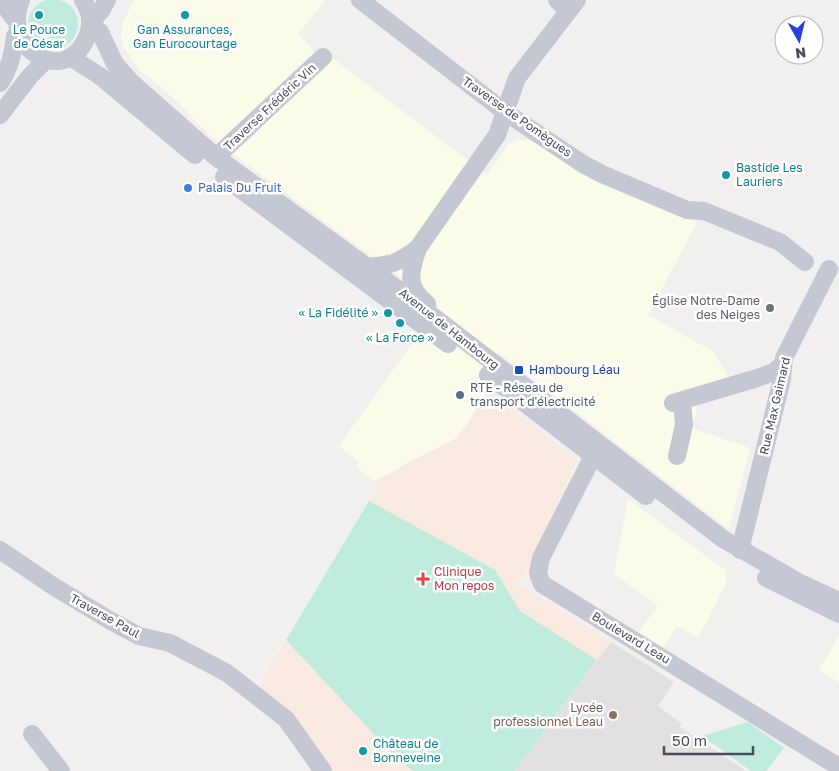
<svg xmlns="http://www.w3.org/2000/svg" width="839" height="771" font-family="'Golos Text',sans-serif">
<rect width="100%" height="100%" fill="#f2f0ef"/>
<!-- commercial -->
<g fill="#fbfbea">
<path d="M135 0H326L298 33 316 54 331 57 487 175 508 145 518 140 535 141 566 164 600 184 697 222 648 315 714 352 730 381 693 394 697 411 691 428 750 448 729 529 499 353 488 391 467 424 455 439 404 465 375 482 357 467 359 462 339 446 439 306 220 144 203 129 179 103 155 82 141 72 125 49 121 37 123 21Z"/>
<path d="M628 499 725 570 727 582 698 638 677 626 663 647 639 632 658 606 614 574Z"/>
<path d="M839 636V682L819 670Z"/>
</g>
<!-- education -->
<path fill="#e2e1e0" d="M611 642 674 682 658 706 682 724 680 727 746 771H515Z"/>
<!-- medical -->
<path fill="#f9eae1" d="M488 391 577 460 520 585 611 642 515 771H328L254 693 353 531 378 485 375 482 404 465 455 439 467 424Z"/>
<!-- green -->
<g fill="#c0ecdd">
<circle cx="53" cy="24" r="25"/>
<path d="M369 501 495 570 520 611 597 660 515 771H414L400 762 286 640Z"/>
<path d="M748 722 784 748 766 771H751L702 736Z"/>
</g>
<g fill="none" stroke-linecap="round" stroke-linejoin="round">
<!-- minor -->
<g stroke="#c4c8d3" stroke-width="18">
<path d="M1 0 13 17"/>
<path d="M21 0C0 47 65 89 87 37 93 24 90 11 83 0"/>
<path d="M360 0 505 112 583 164 602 174 687 210 704 211 780 242 805 262"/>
<path d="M557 0 568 11"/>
<path d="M90 23 100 32 115 64 131 82 216 157 396 288 723 539 802 584 839 601"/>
<path d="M90 23 101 11 107 0"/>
<path d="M70 57 100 76 195 155"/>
<path d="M0 83C10 68 13 53 15 36"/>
<path d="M0 115 30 76 45 61"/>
<path d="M216 157 323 57"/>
<path d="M224 177 448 344"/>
<path d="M418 248C410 272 405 286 427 304"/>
<path d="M366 267C392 265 397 264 418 248L497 135 517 78 577 0"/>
<path d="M488 375 646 496"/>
<path d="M673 403 754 379 774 372 783 364"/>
<path d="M593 456 541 558 538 573 542 584 839 767"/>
<path d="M677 456 684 425 682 401"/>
<path d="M0 550 53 586 111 621 139 636 170 643 227 673 286 719 323 771"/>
<path d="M740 550 782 379 784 358 829 269"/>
<path d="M766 578 839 614"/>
<path d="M32 734 61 771"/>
</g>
</g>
<!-- markers -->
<g fill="#0f9aa8" stroke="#fff" stroke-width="2">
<circle cx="39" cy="15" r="5"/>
<circle cx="185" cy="15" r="5"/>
<circle cx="726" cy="175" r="5"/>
<circle cx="388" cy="313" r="5"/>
<circle cx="400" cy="323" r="5"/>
<circle cx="363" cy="751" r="5"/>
</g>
<circle fill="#3f7fe0" stroke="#fff" stroke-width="2" cx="188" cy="188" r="5"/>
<circle fill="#6b7280" stroke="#fff" stroke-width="2" cx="770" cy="308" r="5"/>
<rect fill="#1a4fb4" stroke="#fff" stroke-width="2" x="514" y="365" width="10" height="10" rx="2.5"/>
<circle fill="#5c6f8a" stroke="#fff" stroke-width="2" cx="460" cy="395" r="5"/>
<path fill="#e0444e" stroke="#fff" stroke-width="2" d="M420.5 571.5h5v5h5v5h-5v5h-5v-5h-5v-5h5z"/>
<circle fill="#8d6e63" stroke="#fff" stroke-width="2" cx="613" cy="715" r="5"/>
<g text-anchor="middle" stroke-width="5" stroke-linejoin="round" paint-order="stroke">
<!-- culture labels -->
<g font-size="12" fill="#0d838f" stroke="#fff">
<text x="39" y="34">Le Pouce<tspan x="39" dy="14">de César</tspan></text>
<text x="185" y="34">Gan Assurances,<tspan x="185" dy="14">Gan Eurocourtage</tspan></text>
<text x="736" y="172" text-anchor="start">Bastide Les<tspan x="736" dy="14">Lauriers</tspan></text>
<text x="378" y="317" text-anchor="end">« La Fidélité »</text>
<text x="400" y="342">« La Force »</text>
<text x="373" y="748" text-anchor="start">Château de<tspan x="373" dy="14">Bonneveine</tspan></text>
</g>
<!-- street labels -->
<g font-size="12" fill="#484d5b" stroke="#fff">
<text transform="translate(270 107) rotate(-43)" y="4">Traverse Frédéric Vin</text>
<text transform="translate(517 117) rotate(35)" y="4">Traverse de Pomègues</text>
<text transform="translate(449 329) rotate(38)" y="4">Avenue de Hambourg</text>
<text transform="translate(775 406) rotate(-77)" y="4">Rue Max Gaimard</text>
<text transform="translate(105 616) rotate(29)" y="4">Traverse Paul</text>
<text transform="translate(631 638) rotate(31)" y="4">Boulevard Leau</text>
</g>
<!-- shop labels -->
<g font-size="12" fill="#366cbe" stroke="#fff" text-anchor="start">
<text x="198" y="192">Palais Du Fruit</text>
</g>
<!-- worship labels -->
<g font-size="12" fill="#5b616d" stroke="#fff" text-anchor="end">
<text x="760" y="305">Église Notre-Dame<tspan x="760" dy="14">des Neiges</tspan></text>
</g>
<!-- transit labels -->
<g font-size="12" fill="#164399" stroke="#fff" text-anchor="start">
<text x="529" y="374">Hambourg Léau</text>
</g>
<!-- service labels -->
<g font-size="12" fill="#4e5e75" stroke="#fff" text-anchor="start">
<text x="470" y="392">RTE - Réseau de<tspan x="470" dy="14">transport d'électricité</tspan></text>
</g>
<!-- health labels -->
<g font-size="12" fill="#be3a42" stroke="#fff" text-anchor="start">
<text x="434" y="576">Clinique<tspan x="434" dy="14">Mon repos</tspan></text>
</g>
<!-- education labels -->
<g font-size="12" fill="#785e54" stroke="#fff" text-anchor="end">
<text x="603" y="712">Lycée<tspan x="603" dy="14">professionnel Leau</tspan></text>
</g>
</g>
<!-- north arrow -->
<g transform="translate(799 40) rotate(172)"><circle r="24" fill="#ffffff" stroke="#b6b8bd"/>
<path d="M0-4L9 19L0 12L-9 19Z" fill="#2442d7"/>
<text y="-8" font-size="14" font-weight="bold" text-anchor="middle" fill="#484d5b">N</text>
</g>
<!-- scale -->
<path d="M664 746v8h89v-8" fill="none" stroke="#484d5b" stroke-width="2.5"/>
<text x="672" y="746" font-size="15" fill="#484d5b" stroke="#ffffff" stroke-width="4" paint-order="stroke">50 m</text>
</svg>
